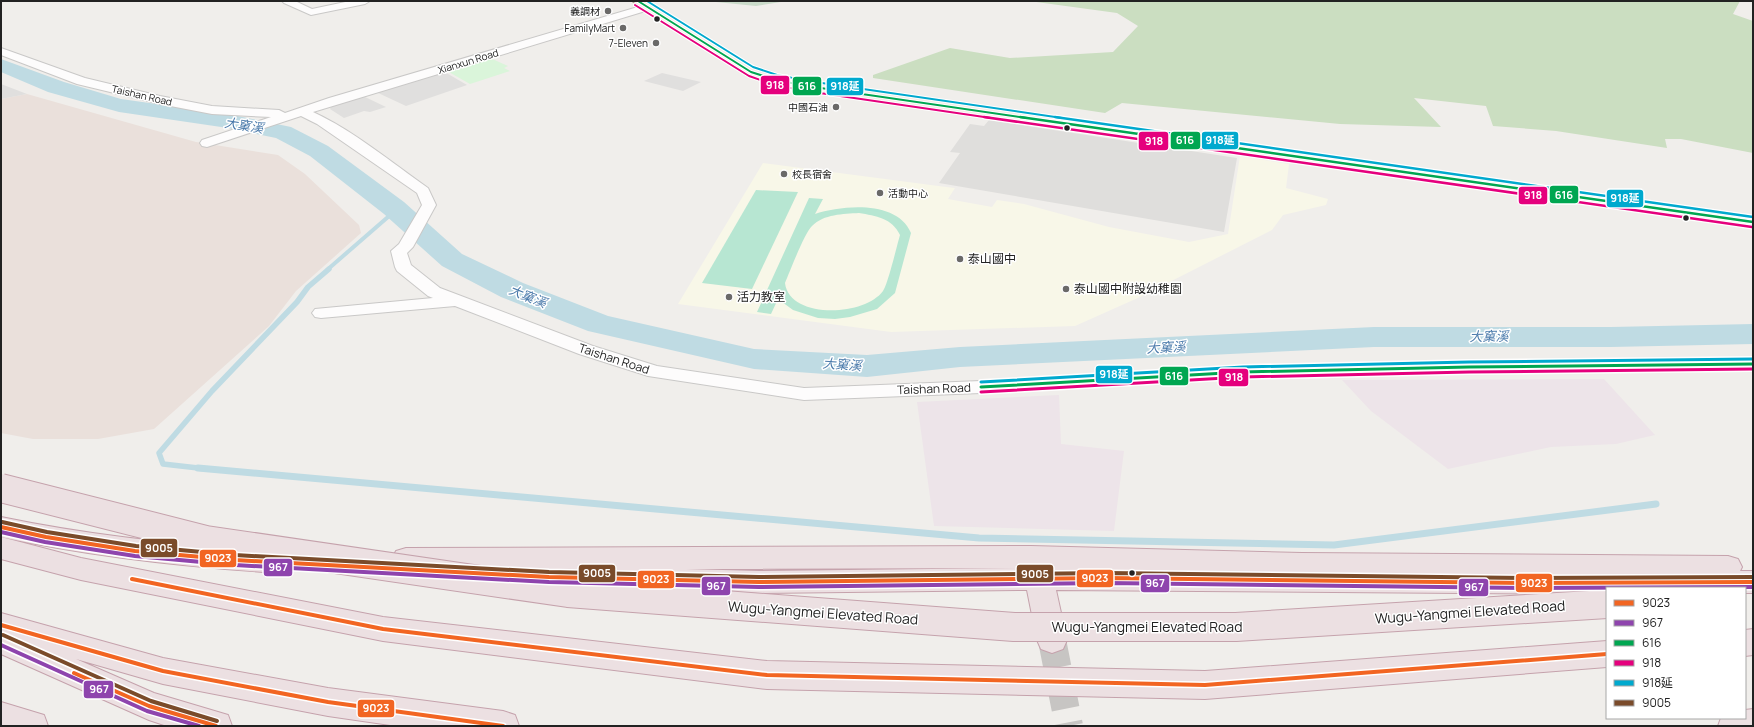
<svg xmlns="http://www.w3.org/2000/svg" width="1754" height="727" font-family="Manrope,'Noto Sans TC',sans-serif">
<rect width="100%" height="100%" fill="#f0eeeb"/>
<!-- residential -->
<path fill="#dfdedc" d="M989 120 1237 158 1224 232 939 183 960 153 950 152 970 124 984 126Z"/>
<!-- industrial -->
<g fill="#ede4e9">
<path d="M1604 379 1655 435 1616 444 1551 447 1448 469 1371 411 1342 380Z"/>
<path d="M1059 395 1061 444 1124 451 1114 531 934 526 917 402Z"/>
</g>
<!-- education -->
<path fill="#f8f7e8" d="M1240 156 1289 164 1286 188 1328 199 1326 205 1283 215 1272 230 1140 297 1075 326 891 332 678 304 763 163 946 187 955 188 948 199 992 207 997 200 1024 204 1109 227 1189 242 1228 234Z"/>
<!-- military -->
<path fill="#eae0db" d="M27 94 196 142 278 155 305 174 359 225 361 233 296 291 269 326 154 429 98 439H33L1 433V99Z"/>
<!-- forest -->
<path fill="#cbdec1" d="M1029 1H1740L1733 14 1753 21V153L1681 139H1665L1667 148 1556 131 1493 126 1486 106 1414 98 1441 127 1340 124 1122 103 1105 113 873 78V75L950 48 1010 58 1113 52 1138 26 1117 13Z"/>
<!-- cemetery -->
<path fill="#cadbca" d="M706 1H787L756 6Z"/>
<!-- park -->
<path fill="#daf5da" d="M490 58 508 66 504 68 510 71 470 84 447 71Z"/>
<!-- pitch -->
<g fill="#b7e6d2" fill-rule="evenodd">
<path d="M756 190 798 192 752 289 702 283Z"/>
<path d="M809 198 823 199 815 214C843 205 897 200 911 233L895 293 877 309 850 317 835 319 818 318 793 310 778 299 771 314 757 312ZM859 213C876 216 892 218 900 235 897 245 888 284 883 291 864 317 789 319 785 283 790 271 805 232 812 226 824 214 843 214 859 213Z"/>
</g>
<!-- parking -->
<g fill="#e0dfde">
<path d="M443 71 467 85 406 106 376 92Z"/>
<path d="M662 73 701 82 683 91 644 81Z"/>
<path d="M1 84 27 94 1 99Z"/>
<path d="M363 96 386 107 370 112 364 111 344 118 330 109 332 105Z"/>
</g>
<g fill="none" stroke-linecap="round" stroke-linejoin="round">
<!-- stream-far2 -->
<path stroke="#bfdbe3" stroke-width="4" d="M327 270 396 210"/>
<!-- stream-far1 -->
<path stroke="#bfdbe3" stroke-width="5.5" d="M207 469 163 464 159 453 212 391 297 302 308 287 329 269"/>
<!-- stream -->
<path stroke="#bfdbe3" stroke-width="7" d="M198 468 979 538 1334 545 1656 504"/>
<!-- river -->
<path fill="#bfdbe3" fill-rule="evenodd" d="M1 59 64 82 121 99 228 114 291 127 328 146 404 202 462 254 523 283 608 316 754 349 867 355 960 347 1374 327H1611L1753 324V344L1611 347H1374L960 367 867 377 754 369 588 331 501 297 442 266 384 214 310 156 276 138 228 128 119 112 48 92 1 72Z"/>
<!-- highway-tunnel -->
<path stroke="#c7c5c3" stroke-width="28" stroke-dasharray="28 14" stroke-linecap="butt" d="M1052 640 1069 726"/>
<!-- minor casing -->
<g stroke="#c9c8c7" stroke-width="2">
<g id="minor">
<path d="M282 1H295L312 9 350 1H370L365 4 311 15 284 3Z"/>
<path d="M648 4 652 5 653 7 652 9 313 112C354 131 391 162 428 188L436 205 413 247 407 253 411 265 440 288 593 346 657 366 804 388 981 381 1243 366 1469 361 1753 358V370L1469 373 1243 378 981 393 804 400 648 376 579 354 455 306 321 318 315 317 312 313 315 309 433 298 428 296 397 271 395 267 391 251 399 244 422 205 417 193 317 124 301 116 207 147 202 146 200 143 202 140 271 117 212 114 160 104 77 84 1 55V48L85 78 160 96 212 106 279 110 285 113 329 98Z"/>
</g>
</g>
<!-- major casing -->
<g stroke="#a79c86" stroke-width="2">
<path id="major" d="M632 1H646L756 69 779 76 807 82 1753 217V227L807 90 771 83 746 75Z"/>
</g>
<!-- highway casing -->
<g stroke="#c5a2ac" stroke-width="2">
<g id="highway">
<path d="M1 517C93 536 186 546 280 551L290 554 294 562 290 570 280 573C186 567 93 557 1 537Z"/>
<path d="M1 537 81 558 383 617 767 661 1205 671 1607 641V667L1205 699 767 689 383 641 81 580 1 559Z"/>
<path d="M1031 546 1302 553 1728 556 1738 559 1742 567 1740 571H1753V593H1745V588H1607V594L1056 590 1067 640 1063 649 1052 653 1041 649 1037 640 1027 590 759 593 528 587 518 584 514 576 517 569 406 570 396 567 392 559 396 551 406 548ZM1023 568 759 571 686 569Z"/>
<path d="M1 613 163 658 328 688 503 711 515 715 519 726H397L328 716 163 684 76 659 154 693 228 715 232 726H167L149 720 1 654Z"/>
<path d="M1753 629V655L1745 656V630Z"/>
<path d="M1 702 44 715 48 726H1Z"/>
<path d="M1753 709V726H1718L1721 718H1745V710Z"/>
</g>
</g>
<!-- minor -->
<use href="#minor" fill="#fdfcfc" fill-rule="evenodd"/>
<!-- major -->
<use href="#major" fill="#f3ede7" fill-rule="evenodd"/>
<!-- highway -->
<use href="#highway" fill="#ece0e2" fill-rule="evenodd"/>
<!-- highway-bridge casing -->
<g stroke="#c5a2ac" stroke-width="30" stroke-linecap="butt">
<path id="highway-bridge" d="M1 488 206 540 568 593 1014 627H1236L1607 604"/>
</g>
<!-- highway-bridge -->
<use href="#highway-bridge" stroke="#ece0e2" stroke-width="28"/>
<!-- bus-1 casing -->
<g stroke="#fff" stroke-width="7">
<g id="bus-1">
<path d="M1 527 46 537 135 551 235 560 549 577 759 582 1107 578 1525 583 1753 582"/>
<path d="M132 579 383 629 767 675 1205 685 1607 654"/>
<path d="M1 625 163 671 328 702 503 726"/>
<path d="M74 673 149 706 216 726"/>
</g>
</g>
<!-- bus-2 casing -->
<g stroke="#fff" stroke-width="7">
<g id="bus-2">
<path d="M1 532 45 542 135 556 235 565 549 582 759 587 1107 583 1525 588 1753 587"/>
<path d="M1 645 147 711 199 726"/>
</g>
</g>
<!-- bus-3-far2 casing -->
<g stroke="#fff" stroke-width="4">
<path id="bus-3-far2" d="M638 1 751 72 776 80 807 86 1027 118"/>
</g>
<!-- bus-3-far1 casing -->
<g stroke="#fff" stroke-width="5">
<path id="bus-3-far1" d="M1020 117 1753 222"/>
</g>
<!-- bus-3 casing -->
<g stroke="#fff" stroke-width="6">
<path id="bus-3" d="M981 387 1243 372 1469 367 1753 364"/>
</g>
<!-- bus-4-far2 casing -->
<g stroke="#fff" stroke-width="4">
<path id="bus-4-far2" d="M635 5 749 76 775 85 806 91 991 118"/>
</g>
<!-- bus-4-far1 casing -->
<g stroke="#fff" stroke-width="5">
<path id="bus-4-far1" d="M984 117 1752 227"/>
</g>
<!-- bus-4 casing -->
<g stroke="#fff" stroke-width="6">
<path id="bus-4" d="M981 392 1243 377 1469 372 1753 369"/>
</g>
<!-- bus-5-far2 casing -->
<g stroke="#fff" stroke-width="4">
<path id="bus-5-far2" d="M647 1 753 67 777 75 808 81 1062 118"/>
</g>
<!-- bus-5-far1 casing -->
<g stroke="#fff" stroke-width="5">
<path id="bus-5-far1" d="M1055 117 1753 217"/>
</g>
<!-- bus-5 casing -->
<g stroke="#fff" stroke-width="6">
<path id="bus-5" d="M981 382 1243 367 1469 362 1753 359"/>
</g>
<!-- bus-6 casing -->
<g stroke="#fff" stroke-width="7">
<g id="bus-6">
<path d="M2 522 47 532 136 546 235 555 549 572 759 577 1107 573 1525 578 1753 577"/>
<path d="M3 635 151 701 217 721"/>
</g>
</g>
<!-- bus-1 -->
<use href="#bus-1" stroke="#f26522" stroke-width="4"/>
<!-- bus-2 -->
<use href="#bus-2" stroke="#8e44ad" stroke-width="4"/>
<!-- bus-3-far2 -->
<use href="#bus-3-far2" stroke="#00a651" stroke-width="2"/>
<!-- bus-3-far1 -->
<use href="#bus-3-far1" stroke="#00a651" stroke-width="2.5"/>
<!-- bus-3 -->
<use href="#bus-3" stroke="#00a651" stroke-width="3"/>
<!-- bus-4-far2 -->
<use href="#bus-4-far2" stroke="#e5007d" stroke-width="2"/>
<!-- bus-4-far1 -->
<use href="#bus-4-far1" stroke="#e5007d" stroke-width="2.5"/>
<!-- bus-4 -->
<use href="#bus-4" stroke="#e5007d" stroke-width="3"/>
<!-- bus-5-far2 -->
<use href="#bus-5-far2" stroke="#00a9ce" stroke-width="2"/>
<!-- bus-5-far1 -->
<use href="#bus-5-far1" stroke="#00a9ce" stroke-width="2.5"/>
<!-- bus-5 -->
<use href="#bus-5" stroke="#00a9ce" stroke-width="3"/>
<!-- bus-6 -->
<use href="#bus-6" stroke="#7a4b2a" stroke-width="4"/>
</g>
<!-- markers -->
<g fill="#6a6968" stroke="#fff" stroke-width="1.5">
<circle cx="608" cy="11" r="4"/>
<circle cx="623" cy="28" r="4"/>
<circle cx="656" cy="43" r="4"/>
<circle cx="836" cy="107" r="4"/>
<circle cx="784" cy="174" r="4"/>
<circle cx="880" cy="193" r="4"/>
<circle cx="960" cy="259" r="4"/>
<circle cx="1066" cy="289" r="4"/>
<circle cx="729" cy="297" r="4"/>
</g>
<g fill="#222" stroke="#fff" stroke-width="1.5">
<circle cx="657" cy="19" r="3.5"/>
<circle cx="1067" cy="128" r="3.5"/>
<circle cx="1686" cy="218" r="3.5"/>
<circle cx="1132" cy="573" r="3.5"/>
</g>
<g text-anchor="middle" stroke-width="3" stroke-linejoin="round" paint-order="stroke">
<!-- far-poi labels -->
<g font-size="10" fill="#222" stroke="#fff" text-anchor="end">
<text x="600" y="15">義調材</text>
<text x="615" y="32">FamilyMart</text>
<text x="648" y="47">7-Eleven</text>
<text x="828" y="111">中國石油</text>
<text x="792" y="178" text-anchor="start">校長宿舍</text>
<text x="888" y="197" text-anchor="start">活動中心</text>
</g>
<!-- far-street labels -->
<g font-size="10" fill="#222" stroke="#fff">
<text transform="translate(468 61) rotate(-17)" y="4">Xianxun Road</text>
<text transform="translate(142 95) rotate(13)" y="4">Taishan Road</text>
</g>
<!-- poi labels -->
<g font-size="12" fill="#222" stroke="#fff" text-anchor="start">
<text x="968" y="263">泰山國中</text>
<text x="1074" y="293">泰山國中附設幼稚園</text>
<text x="737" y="301">活力教室</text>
</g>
<!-- street labels -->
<g font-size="12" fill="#222" stroke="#fff">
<text transform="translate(614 359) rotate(18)" y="4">Taishan Road</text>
<text transform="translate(934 389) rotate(-2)" y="4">Taishan Road</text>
</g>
<!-- water labels -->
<g font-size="13" font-style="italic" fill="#4a7aab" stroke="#fff">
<text transform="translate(244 125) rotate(9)" y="5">大窠溪</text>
<text transform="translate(528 296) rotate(22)" y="5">大窠溪</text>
<text transform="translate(1489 336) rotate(-1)" y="5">大窠溪</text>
<text transform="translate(1166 347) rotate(-3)" y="5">大窠溪</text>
<text transform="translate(842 364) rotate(4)" y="5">大窠溪</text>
</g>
<!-- near-street labels -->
<g font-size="14" fill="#222" stroke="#fff">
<text transform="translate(1470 612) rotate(-4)" y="5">Wugu-Yangmei Elevated Road</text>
<text transform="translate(823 613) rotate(4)" y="5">Wugu-Yangmei Elevated Road</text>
<text x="1147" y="632">Wugu-Yangmei Elevated Road</text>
</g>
</g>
<g stroke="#fff" stroke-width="1.5">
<rect x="760" y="75" width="30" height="20" rx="4" fill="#e5007d"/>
<rect x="792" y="76" width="30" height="20" rx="4" fill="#00a651"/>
<rect x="826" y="77" width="38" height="19" rx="4" fill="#00a9ce"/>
<rect x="1201" y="131" width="38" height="19" rx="4" fill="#00a9ce"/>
<rect x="1170" y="131" width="31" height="19" rx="4" fill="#00a651"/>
<rect x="1138" y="131" width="31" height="20" rx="4" fill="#e5007d"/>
<rect x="1549" y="185" width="30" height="19" rx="4" fill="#00a651"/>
<rect x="1518" y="186" width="30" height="19" rx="4" fill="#e5007d"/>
<rect x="1606" y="189" width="38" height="19" rx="4" fill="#00a9ce"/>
<rect x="1095" y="365" width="38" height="19" rx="4" fill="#00a9ce"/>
<rect x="1159" y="366" width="30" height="20" rx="4" fill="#00a651"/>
<rect x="1218" y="368" width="31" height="19" rx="4" fill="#e5007d"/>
<rect x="140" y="538" width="38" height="20" rx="4" fill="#7a4b2a"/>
<rect x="199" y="549" width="38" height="19" rx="4" fill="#f26522"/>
<rect x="263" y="558" width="30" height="19" rx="4" fill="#8e44ad"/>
<rect x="578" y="564" width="38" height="19" rx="4" fill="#7a4b2a"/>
<rect x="1016" y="564" width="38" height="19" rx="4" fill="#7a4b2a"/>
<rect x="1076" y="569" width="38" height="19" rx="4" fill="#f26522"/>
<rect x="637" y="570" width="38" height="19" rx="4" fill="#f26522"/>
<rect x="1515" y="573" width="38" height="20" rx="4" fill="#f26522"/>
<rect x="1140" y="574" width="30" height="19" rx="4" fill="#8e44ad"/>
<rect x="701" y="576" width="30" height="20" rx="4" fill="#8e44ad"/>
<rect x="1458" y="578" width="31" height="19" rx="4" fill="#8e44ad"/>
<rect x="83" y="680" width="31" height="19" rx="4" fill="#8e44ad"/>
<rect x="357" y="699" width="38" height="19" rx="4" fill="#f26522"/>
</g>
<g font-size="11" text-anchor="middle" font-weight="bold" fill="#fff">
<text x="775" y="89">918</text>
<text x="807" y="90">616</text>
<text x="845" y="90">918延</text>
<text x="1220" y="144">918延</text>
<text x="1185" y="144">616</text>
<text x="1154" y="145">918</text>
<text x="1564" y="199">616</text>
<text x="1533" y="199">918</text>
<text x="1625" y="202">918延</text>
<text x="1114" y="378">918延</text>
<text x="1174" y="380">616</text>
<text x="1234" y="381">918</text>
<text x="159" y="552">9005</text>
<text x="218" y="562">9023</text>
<text x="278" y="571">967</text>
<text x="597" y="577">9005</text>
<text x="1035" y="578">9005</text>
<text x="1095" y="582">9023</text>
<text x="656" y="583">9023</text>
<text x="1534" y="587">9023</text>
<text x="1155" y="587">967</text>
<text x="716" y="590">967</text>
<text x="1474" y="591">967</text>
<text x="99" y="693">967</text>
<text x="376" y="712">9023</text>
</g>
<!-- border -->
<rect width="1754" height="727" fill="none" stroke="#222222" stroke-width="4"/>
<!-- legend -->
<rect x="1606" y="587" width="140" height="132" fill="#ffffff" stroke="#a7a7a7"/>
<rect x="1614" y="600" width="20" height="6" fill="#f26522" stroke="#a7a7a7"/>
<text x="1642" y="607" font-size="12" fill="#222222">9023</text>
<rect x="1614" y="620" width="20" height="6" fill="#8e44ad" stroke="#a7a7a7"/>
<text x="1642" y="627" font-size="12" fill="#222222">967</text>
<rect x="1614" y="640" width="20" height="6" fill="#00a651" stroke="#a7a7a7"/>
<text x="1642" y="647" font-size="12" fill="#222222">616</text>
<rect x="1614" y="660" width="20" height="6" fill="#e5007d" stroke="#a7a7a7"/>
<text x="1642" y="667" font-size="12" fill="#222222">918</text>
<rect x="1614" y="680" width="20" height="6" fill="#00a9ce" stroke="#a7a7a7"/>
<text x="1642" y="687" font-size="12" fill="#222222">918延</text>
<rect x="1614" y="700" width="20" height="6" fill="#7a4b2a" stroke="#a7a7a7"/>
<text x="1642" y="707" font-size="12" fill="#222222">9005</text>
</svg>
